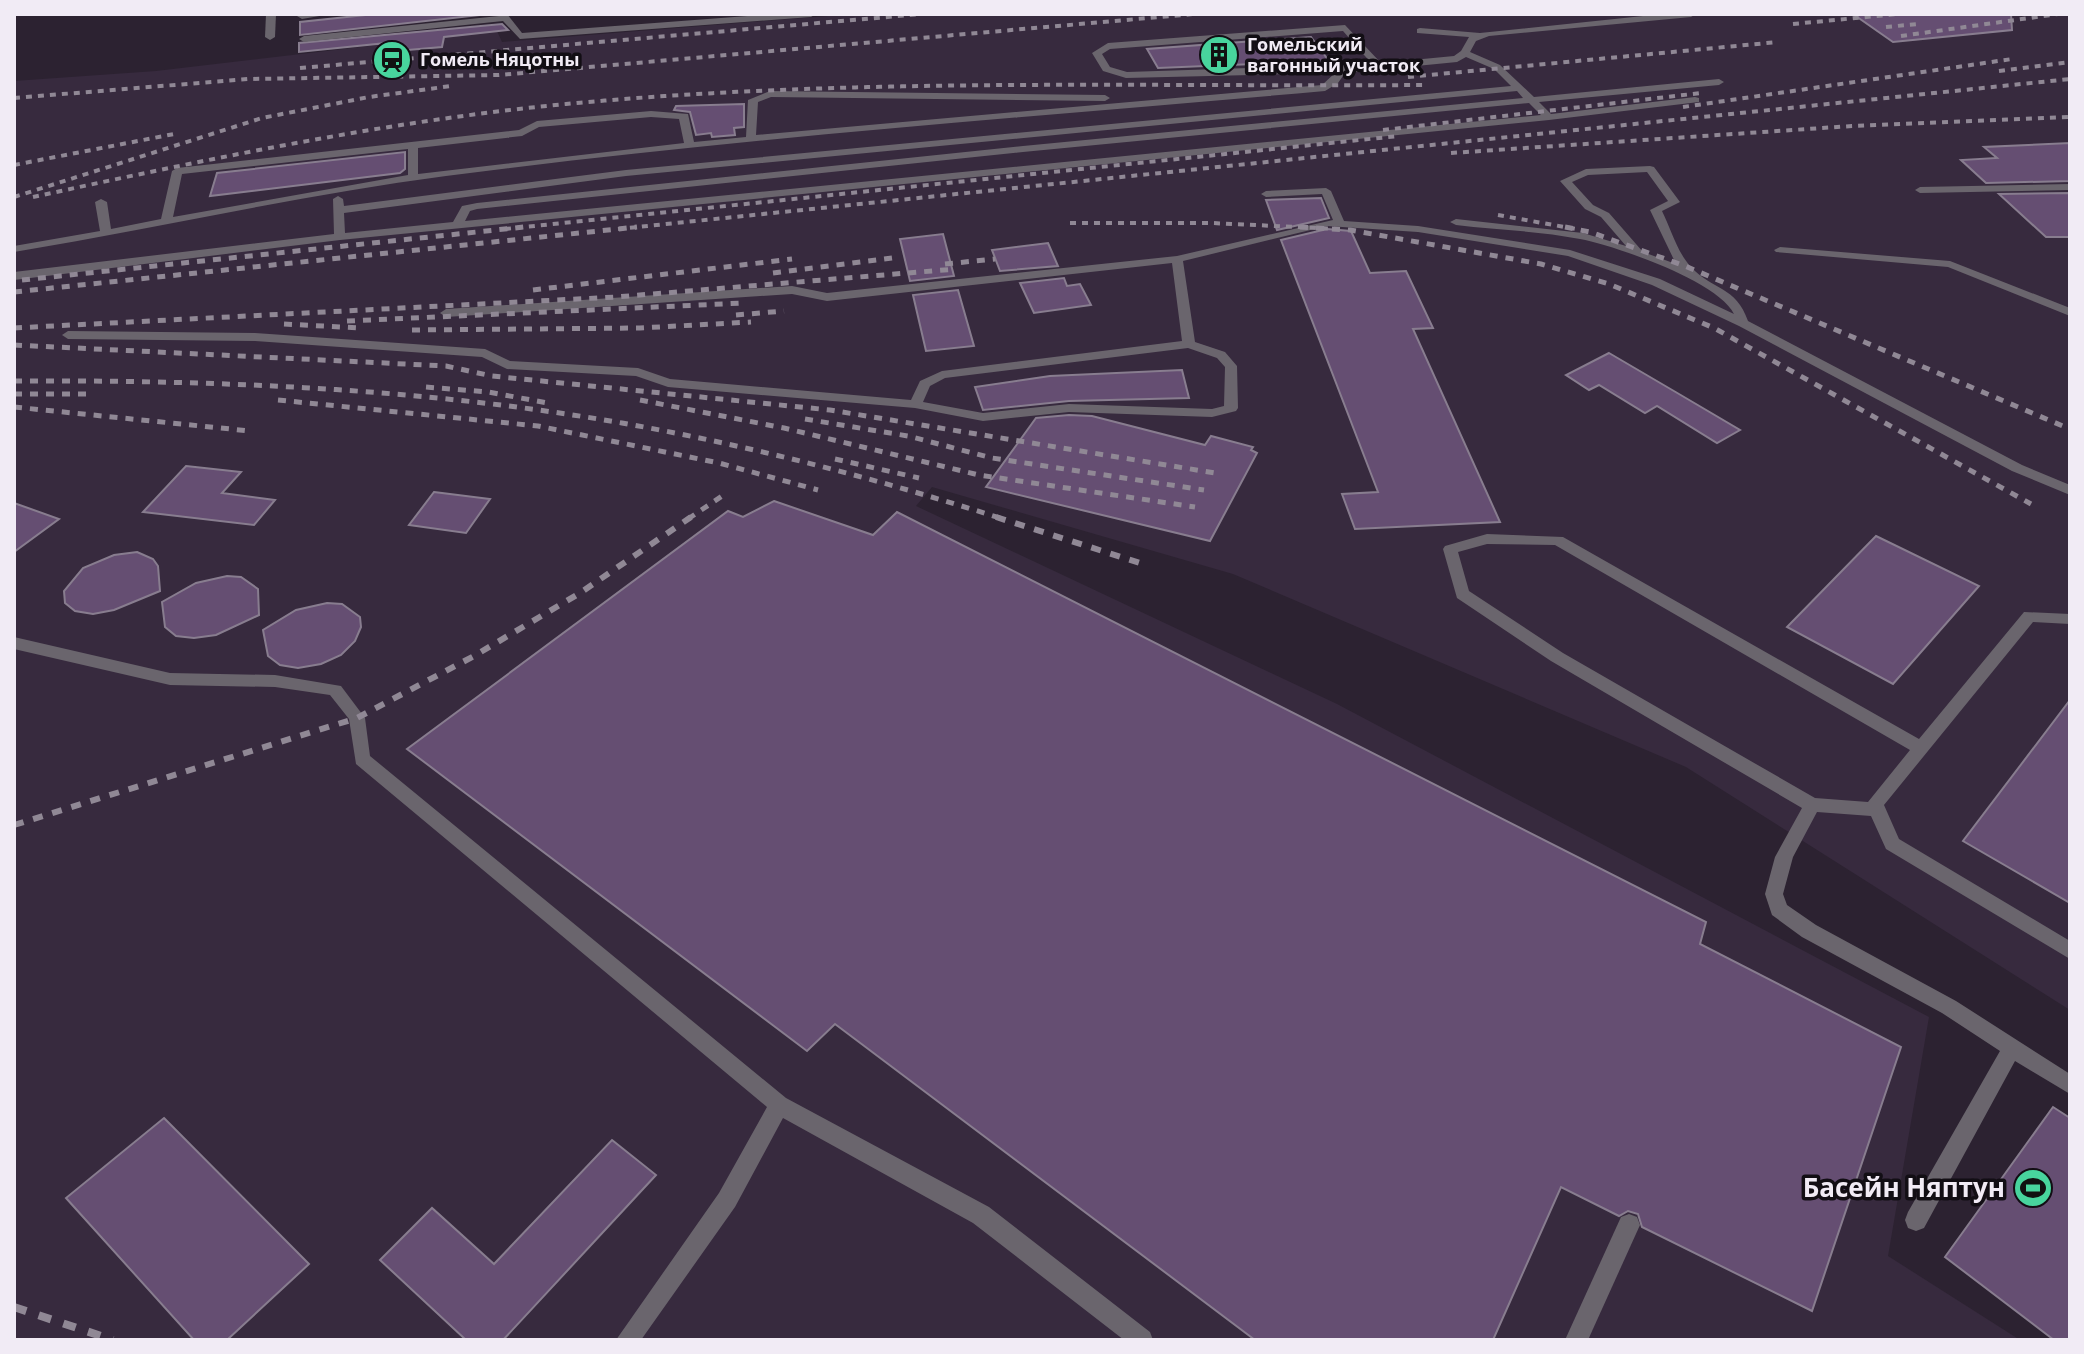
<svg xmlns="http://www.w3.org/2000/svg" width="2084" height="1354" font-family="'Open Sans',sans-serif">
<rect width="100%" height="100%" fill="#2c2231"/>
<!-- built -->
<path fill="#372a3e" d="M853 14H2070V1010L1686 767 1233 574 932 487 916 506 1337 704 1929 1017 1888 1256 2020 1340H14V81L156 71 497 31 502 42Z"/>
<!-- building -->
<g fill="#654e72" stroke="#887d8f" stroke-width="2">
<path d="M375 14H489L300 35V22Z"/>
<path d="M1853 14H2011L2012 30 1893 42Z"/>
<path d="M502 24 508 30 444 37 442 47 385 52 387 43 299 52V43Z"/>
<path d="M1311 37 1329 61 1158 68 1147 49Z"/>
<path d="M744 104V127L734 128 735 135 712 137 711 133 696 135 690 112 674 110 676 106Z"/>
<path d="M2070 143V181L1986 183 1961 160 1997 158 1984 147Z"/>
<path d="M405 152V169L400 173 210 196 217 173Z"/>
<path d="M2070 193V237H2046L1999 194Z"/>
<path d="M1321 198 1329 218 1277 230 1266 200Z"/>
<path d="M1327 229 1351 231 1370 273 1406 271 1433 328 1413 329 1500 522 1355 529 1342 494 1378 492 1281 240Z"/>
<path d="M943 234 954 276 910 281 900 239Z"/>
<path d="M1048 243 1058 266 1000 271 992 250Z"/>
<path d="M1064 278 1067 286 1080 284 1091 305 1034 313 1020 283Z"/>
<path d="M958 290 974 346 926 351 913 295Z"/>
<path d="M1609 353 1679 394 1740 430 1717 443 1657 406 1645 413 1599 385 1589 390 1566 375Z"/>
<path d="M1182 370 1189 398 1069 401 983 410 975 387 1050 376Z"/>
<path d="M1069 415 1092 416 1205 445 1211 436 1253 447 1251 450 1257 453 1210 541 986 487 1036 418Z"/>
<path d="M186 466 241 472 222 493 275 500 254 525 143 512Z"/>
<path d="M434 492 490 499 466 533 409 525Z"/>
<path d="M774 501 873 535 897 512 1706 922 1700 944 1901 1047 1812 1311 1642 1227 1638 1214 1628 1211 1619 1216 1561 1187 1493 1340H1255L835 1024 807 1051 407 749 728 511 743 517Z"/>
<path d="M14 503 59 519 14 552Z"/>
<path d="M1876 536 1979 586 1893 684 1787 627Z"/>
<path d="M137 552 153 559 158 566 160 591 114 610 93 614 75 611 65 603 64 591 83 568 114 555Z"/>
<path d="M227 576 241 577 258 589 259 615 216 635 194 638 176 636 165 627 162 602 196 583Z"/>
<path d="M327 603 342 604 360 617 361 627 355 641 341 655 321 664 298 668 280 665 268 656 263 630 296 610Z"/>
<path d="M2070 700V903L1963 841Z"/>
<path d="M2053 1107 2070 1118V1340H2054L1945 1257Z"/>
<path d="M164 1118 309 1264 227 1340H194L66 1198Z"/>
<path d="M612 1140 656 1175 503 1340H466L380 1260 432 1208 494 1264Z"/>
</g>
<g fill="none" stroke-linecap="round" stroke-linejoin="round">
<!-- service -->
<g fill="#6a656d" fill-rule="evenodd">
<path d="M266 14H276L275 37 270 40 265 37Z"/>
<path d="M299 14H331L302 19 297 16Z"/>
<path d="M497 14H507L522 33 775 14H816L811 17 520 39 503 21 304 42 299 39 304 36 499 16Z"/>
<path d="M1662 14H1696L1691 17 1489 36 1476 41 1470 52 1500 65 1534 97 1719 79 1724 82 1719 85 1539 102 1551 114 1695 97 1699 98V102L1549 120 340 240 14 280V272L334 234 333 199 338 196 343 199 344 206 626 170 1511 86 1494 69 1466 57 1457 62 1345 73 1338 83 1325 91C1032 117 737 138 446 176 301 195 158 228 14 252V246L100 231 95 202 101 199 107 202 111 229 161 219 172 171 177 168 519 130 537 121 651 111 688 114 694 142 746 137 748 100 770 91 1105 95 1110 98 1105 101 771 97 758 102 756 135 1322 85 1335 73 1126 78 1103 71 1092 53 1108 43 1345 25 1381 63 1454 56 1461 51 1469 37 1417 33V29L1420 28 1480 33ZM1343 31 1372 64 1127 72 1110 67 1102 54 1110 49ZM1517 91 1523 98 1023 146 477 203 462 206 453 222 345 233 344 213 626 176ZM1529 103 1541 115 465 221 470 211 477 209 1023 152ZM651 117 679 119 684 143 418 174V148L522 136 539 127ZM408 149V175L173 217 182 174Z"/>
<path d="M1650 166 1654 167 1680 202 1662 211C1671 229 1677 252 1691 267 1712 290 1736 286 1748 321L2022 465 2070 485V495L2012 471 1739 326 1652 285 1568 256 1418 232 1327 226 1183 261 1195 342 1225 352 1237 366 1238 408 1236 411 1212 417 1069 412 983 421 915 408 668 387 636 376 507 369 482 357 255 341 68 339 62 335 68 331 255 333 485 349 510 361 638 368 670 379 911 400 920 381 942 371 1182 341 1172 263 827 301 792 294 446 317 440 313 446 309 792 286 827 293 1177 256 1333 220 1322 194 1266 197 1261 194 1266 191 1326 188 1331 191 1344 221 1418 226 1570 250 1660 279 1734 314C1718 281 1616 246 1580 239 1540 231 1497 230 1456 225L1450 222 1456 219 1583 233 1626 246 1601 217 1585 209 1560 181 1586 169ZM1647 172 1668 201 1650 210 1676 264 1643 252 1609 213 1593 205 1572 182 1588 175ZM1188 348 1217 358 1225 367 1224 406 1212 409 1069 404 983 413 923 402 930 386 945 378Z"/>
<path d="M2070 184V190L1920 193 1915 190 1920 187Z"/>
<path d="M1780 247 1950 261 2070 308V316L1948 267 1776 252 1774 250Z"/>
<path d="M1487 534 1563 537 1919 739 2024 612 2070 614V624L2033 622 1884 805 1899 839 2070 941V959L1886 849 1871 816 1817 812 1793 857 1783 894 1787 905 1816 925 1956 1001 2070 1074V1094L2015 1061 1924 1228 1916 1231 1908 1228 1905 1220 1908 1212 2000 1051 1942 1013 1802 937 1772 915 1765 894 1775 857 1802 808 1551 661 1457 598 1443 549 1445 546ZM1487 544 1555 545 1910 750 1868 802 1815 798 1563 653 1469 591 1458 552Z"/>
<path d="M14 637 170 673 275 675 341 686 365 718 370 756 786 1098 989 1207 1150 1332 1153 1340H1124L973 1223 783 1118 735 1207 641 1340H616L719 1193 767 1107 356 764 349 719 330 695 275 687 170 685 14 649Z"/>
<path d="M1629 1214 1637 1217 1640 1225 1588 1340H1565L1621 1217Z"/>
</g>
<!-- rail-far3 -->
<g stroke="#908895" stroke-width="4" stroke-dasharray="6 6" stroke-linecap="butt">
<path d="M1793 24 1898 14"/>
<path d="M1886 27 1918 24"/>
<path d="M1901 36 2058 14"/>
<path d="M300 68 922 14"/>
<path d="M1999 71 2070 62"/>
<path d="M1408 77 1778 42"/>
<path d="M14 98 248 79 499 75 1194 14"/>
<path d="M1683 107 2012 59"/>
<path d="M1383 130 1701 93"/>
<path d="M1451 153 1852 126 2070 117"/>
<path d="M14 165 174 134"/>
<path d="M14 197 262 118 369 97 451 86"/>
<path d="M33 197C209 159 387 121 566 104 851 77 1139 87 1424 85"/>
<path d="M1498 215 1576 229"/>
<path d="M1070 223H1212L1339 229"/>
<path d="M505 229 1398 136"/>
<path d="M618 229 2070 79"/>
</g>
<!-- rail-far2 -->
<g stroke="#908895" stroke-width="5" stroke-dasharray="8 8" stroke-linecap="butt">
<path d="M1300 227 1350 230 1541 264 1609 284 1714 328 2031 504"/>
<path d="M1565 227 1590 232 1685 266 2070 429"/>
<path d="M945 264 995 259"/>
<path d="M773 273 892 258"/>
<path d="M22 280 524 227"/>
<path d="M533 290 792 259"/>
<path d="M14 292 637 227"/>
<path d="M736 315 784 311"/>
<path d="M347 321 744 303"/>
<path d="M284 324 360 328"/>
<path d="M14 328 616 297 956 269"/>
<path d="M412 330 640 328 751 322"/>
<path d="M14 345 446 366 492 376 830 410 1215 473"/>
<path d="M14 381C217 380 421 388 622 423 752 446 878 479 1003 519"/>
<path d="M426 387 488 392 548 403"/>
<path d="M14 394H86"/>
<path d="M278 400 538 426 719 463 818 490"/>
<path d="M640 400 784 428 979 475 1195 507"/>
<path d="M14 407 250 431"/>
<path d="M805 419 908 436 992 458 1204 490"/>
<path d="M835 459 919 478"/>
<path d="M688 519 725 494"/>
</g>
<!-- rail-far1 -->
<g stroke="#908895" stroke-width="6" stroke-dasharray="10 10" stroke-linecap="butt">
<path d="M996 517 1143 564"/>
<path d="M14 825 357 718 474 656 580 593 691 517"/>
</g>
<!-- rail -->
<path stroke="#908895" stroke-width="8" stroke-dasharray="13 13" stroke-linecap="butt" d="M14 1307 113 1340"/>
</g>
<!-- icons -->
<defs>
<g id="building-disc" transform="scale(2)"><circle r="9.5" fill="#48d49d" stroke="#120e14"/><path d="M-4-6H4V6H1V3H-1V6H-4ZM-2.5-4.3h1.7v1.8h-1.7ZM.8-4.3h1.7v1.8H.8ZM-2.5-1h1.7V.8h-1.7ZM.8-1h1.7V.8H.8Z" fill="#111"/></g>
<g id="station-disc" transform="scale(2)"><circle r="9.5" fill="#48d49d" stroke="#120e14"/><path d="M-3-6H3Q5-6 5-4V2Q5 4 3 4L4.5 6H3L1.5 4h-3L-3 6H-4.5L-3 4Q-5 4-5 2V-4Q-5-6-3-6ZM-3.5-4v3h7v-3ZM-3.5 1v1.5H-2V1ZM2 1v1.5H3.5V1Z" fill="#111"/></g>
<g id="stadium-disc" transform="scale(2)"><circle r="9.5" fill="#48d49d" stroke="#120e14"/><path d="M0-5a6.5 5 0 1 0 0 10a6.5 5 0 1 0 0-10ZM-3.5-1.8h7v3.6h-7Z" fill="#111"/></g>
</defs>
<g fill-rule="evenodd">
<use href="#building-disc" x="1219" y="55"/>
<use href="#station-disc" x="392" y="60"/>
<use href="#stadium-disc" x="2033" y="1188"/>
</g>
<g text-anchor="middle" stroke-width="7" stroke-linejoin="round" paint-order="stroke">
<!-- far-poi labels -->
<g font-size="18" font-weight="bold" fill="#f1ebf5" stroke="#120e14" text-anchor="start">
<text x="1247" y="51">Гомельский<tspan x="1247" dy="21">вагонный участок</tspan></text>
<text x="420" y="66">Гомель Няцотны</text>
</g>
<!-- near-poi labels -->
<g font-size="26" font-weight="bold" fill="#f1ebf5" stroke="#120e14" text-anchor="end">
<text x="2005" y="1197">Басейн Няптун</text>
</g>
</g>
<!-- border -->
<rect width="2084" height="1354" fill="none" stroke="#f1ebf5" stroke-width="32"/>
</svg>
